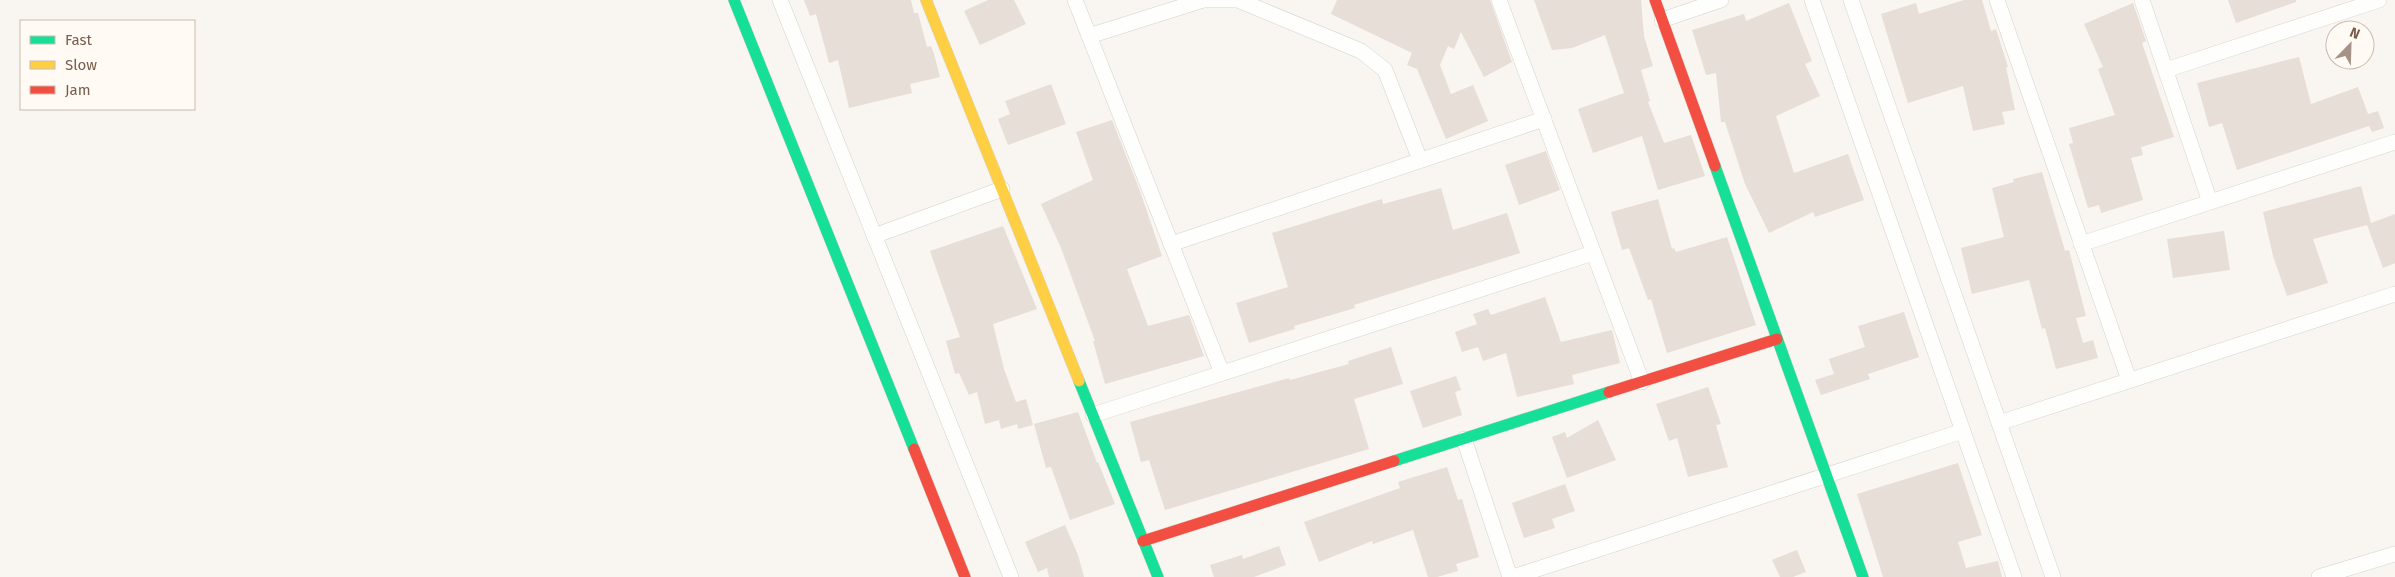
<svg xmlns="http://www.w3.org/2000/svg" width="2395" height="577" font-family="'Fira Sans',sans-serif">
<rect width="100%" height="100%" fill="#f9f5f0"/>
<!-- building -->
<g fill="#e6ded7">
<path d="M804 0H911L914 13H918L927 47 931 46 934 54 940 77 910 84 912 93 849 108 838 60 829 63 816 14 810 16Z"/>
<path d="M988 0H1014L1026 24 980 45 964 11Z"/>
<path d="M1337 0H1490L1512 62 1484 77 1461 32 1454 49 1448 46 1440 65 1451 94 1473 85 1488 121 1446 139 1417 69 1407 65 1412 53 1331 14Z"/>
<path d="M1534 0H1641L1644 36 1653 66 1641 70 1650 101 1648 102 1664 143 1691 135 1705 176 1658 190 1642 136 1593 153 1578 109 1624 93 1605 35 1572 48 1552 50Z"/>
<path d="M1964 0H1982L1991 31 1996 29 2008 67H2006L2015 110 2002 112 2005 124 1973 131 1963 86 1908 103 1881 14 1916 3 1919 14Z"/>
<path d="M2228 0H2296V2L2236 23Z"/>
<path d="M1789 3 1812 61 1805 64 1820 96 1776 116 1794 173 1848 154 1864 200 1815 217 1813 212 1769 233 1745 184 1725 122H1721L1716 73 1706 75 1692 30 1744 14 1746 21Z"/>
<path d="M2133 3 2146 41 2142 43 2174 137 2141 147 2143 155 2131 158 2143 200 2101 213 2099 205 2088 208 2069 144 2073 143 2069 128 2115 115 2098 69 2103 67 2084 24Z"/>
<path d="M2299 57 2311 104 2358 87 2368 114 2378 111 2384 128 2372 132 2369 126 2237 170 2222 123 2209 127 2197 83Z"/>
<path d="M1051 84 1066 124 1008 145 998 119 1010 114 1005 101Z"/>
<path d="M1112 120 1140 191 1162 256 1127 269 1148 326 1189 315 1204 356 1105 384 1093 341H1095L1061 248 1041 204 1093 180 1076 132Z"/>
<path d="M1546 151 1560 190 1519 205 1505 165Z"/>
<path d="M2042 172 2065 251 2069 250 2086 316 2076 318 2083 343 2093 340 2098 358 2056 369 2045 328 2042 329 2029 280 1972 294 1961 248 2004 237 1992 188 2014 182 2013 179Z"/>
<path d="M2361 186 2371 223 2395 214V263L2383 268 2367 225 2313 239 2328 283 2287 296 2273 256 2263 212Z"/>
<path d="M1441 188 1453 230 1507 213 1520 253 1354 305 1355 308 1294 326 1295 329 1249 343 1236 303 1288 287 1272 233 1382 199 1383 204Z"/>
<path d="M1658 199 1672 249 1674 248 1676 252 1727 237 1756 325 1667 353 1651 299 1648 300 1629 248 1622 250 1611 212Z"/>
<path d="M1003 226 1037 309 993 324 1004 369 1016 402 1026 399 1033 425 1018 429 1017 424 1001 429 999 420 985 424 977 392 969 395 959 373 955 374 946 341 960 337 930 251Z"/>
<path d="M2224 231 2230 270 2173 278 2167 239Z"/>
<path d="M1545 297 1561 342 1612 330 1620 363 1572 375 1574 384 1517 397 1506 353 1483 361 1478 347 1462 352 1455 332 1477 324 1473 314 1488 309 1491 315Z"/>
<path d="M1904 312 1919 357 1868 374 1870 379 1821 395 1815 380 1834 374 1829 359 1865 347 1858 326Z"/>
<path d="M1391 347 1403 384 1354 399 1369 449 1165 510 1149 460 1141 462 1130 422 1289 378 1290 380 1349 364 1348 361Z"/>
<path d="M1456 376 1461 390 1455 392 1462 415 1423 428 1410 391Z"/>
<path d="M1708 387 1721 424 1716 425 1728 467 1688 477 1677 438 1669 441 1656 404Z"/>
<path d="M1078 412 1097 463 1098 462 1115 504 1070 520 1051 467 1046 468 1034 424Z"/>
<path d="M1598 420 1616 460 1567 478 1552 437 1565 432 1567 438Z"/>
<path d="M1958 463 1982 535 1958 542 1966 568 1998 561 2002 577H1883L1857 494Z"/>
<path d="M1447 467 1458 500 1462 499 1479 557 1456 564 1458 571 1437 577H1428L1413 530 1373 544 1372 541 1319 562 1304 522 1400 488 1398 482Z"/>
<path d="M1565 484 1575 511 1552 519 1555 528 1524 538 1512 503Z"/>
<path d="M1065 525 1078 555 1084 577H1049L1047 568 1038 572 1025 542Z"/>
<path d="M1279 546 1286 565 1254 577H1214L1210 565 1242 555 1243 559Z"/>
<path d="M1797 550 1806 572 1793 577H1780L1772 560Z"/>
</g>
<g fill="none" stroke-linecap="round" stroke-linejoin="round">
<!-- street casing -->
<g stroke="#d7d1cb" stroke-width="16">
<g id="street">
<path d="M780 0 1011 577"/>
<path d="M1075 0 1222 373"/>
<path d="M1499 0 1642 382"/>
<path d="M1812 0 2014 577"/>
<path d="M1851 0 2053 577"/>
<path d="M1997 0 2129 380"/>
<path d="M2142 0 2210 202"/>
<path d="M1662 20 1721 0"/>
<path d="M1089 36 1203 0H1238L1361 51 1385 70 1420 160"/>
<path d="M2166 70 2379 0"/>
<path d="M874 236 1002 189"/>
<path d="M1171 244 1544 119"/>
<path d="M2081 244 2395 142"/>
<path d="M1093 415 1593 253"/>
<path d="M1999 423 2395 294"/>
<path d="M1464 439 1510 577"/>
<path d="M1513 577 1963 431"/>
<path d="M2319 577 2395 554"/>
</g>
</g>
<!-- fast casing -->
<g stroke="#d9d2cb" stroke-width="12">
<g id="fast">
<path d="M734 0 914 449"/>
<path d="M1715 166 1863 577"/>
<path d="M1079 381 1158 577"/>
<path d="M1394 461 1609 392"/>
</g>
</g>
<!-- slow casing -->
<g stroke="#d9d2cb" stroke-width="12">
<path id="slow" d="M926 0 1079 381"/>
</g>
<!-- jam casing -->
<g stroke="#d9d2cb" stroke-width="12">
<g id="jam">
<path d="M1655 0 1715 166"/>
<path d="M1609 392 1777 339"/>
<path d="M914 449 965 577"/>
<path d="M1143 541 1394 461"/>
</g>
</g>
<!-- street -->
<use href="#street" stroke="#fefefd" stroke-width="15"/>
<!-- fast -->
<use href="#fast" stroke="#16e098" stroke-width="11"/>
<!-- slow -->
<use href="#slow" stroke="#ffcf43" stroke-width="11"/>
<!-- jam -->
<use href="#jam" stroke="#f24e42" stroke-width="11"/>
</g>
<!-- legend -->
<rect x="20" y="20" width="175" height="90" fill="#fffaf3" stroke="#cabbb1"/>
<rect x="30" y="36" width="25" height="8" fill="#16e098" stroke="#cabbb1"/>
<text x="65" y="45" font-size="15" fill="#7a5c4d">Fast</text>
<rect x="30" y="61" width="25" height="8" fill="#ffcf43" stroke="#cabbb1"/>
<text x="65" y="70" font-size="15" fill="#7a5c4d">Slow</text>
<rect x="30" y="86" width="25" height="8" fill="#f24e42" stroke="#cabbb1"/>
<text x="65" y="95" font-size="15" fill="#7a5c4d">Jam</text>
<!-- north arrow -->
<g transform="translate(2350 45) rotate(23)"><circle r="24" fill="#fffaf3" stroke="#cabbb1"/>
<path d="M0-4L9 19L0 12L-9 19Z" fill="#a69286"/>
<text y="-8" font-size="14" font-weight="bold" text-anchor="middle" fill="#7a5c4d">N</text>
</g>
</svg>
